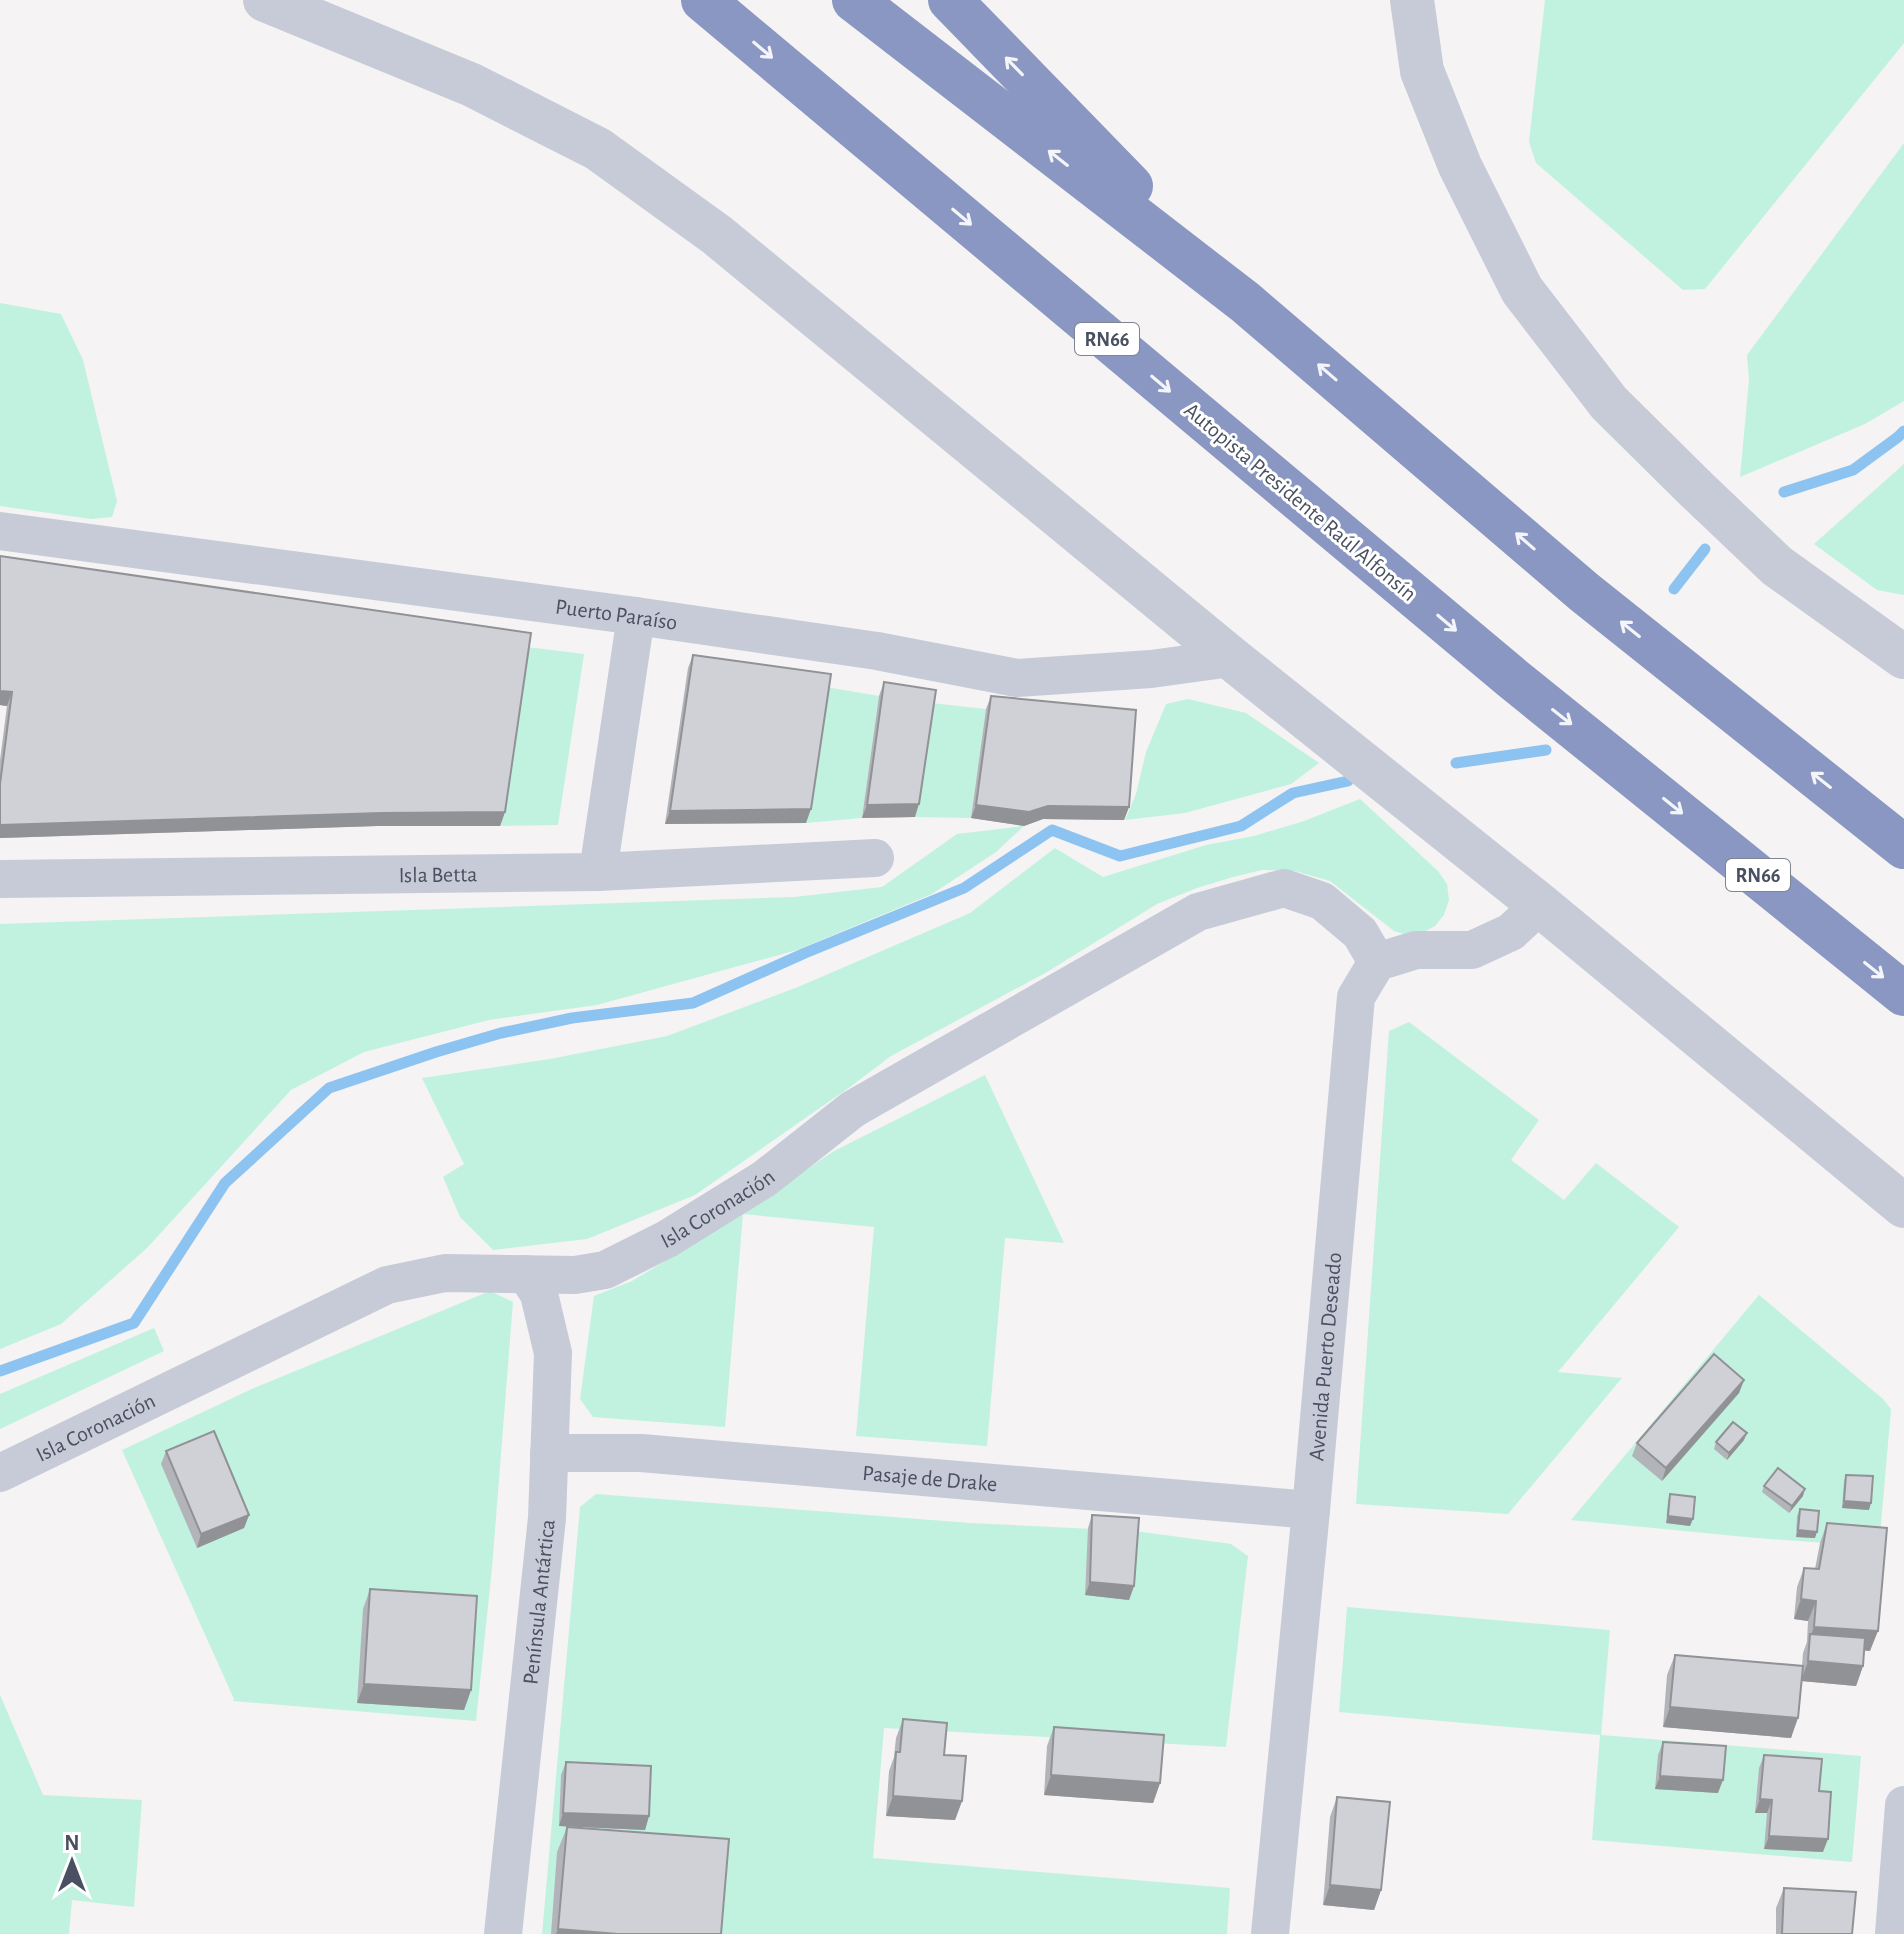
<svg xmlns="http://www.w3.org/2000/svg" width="1904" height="1934" font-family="'Alegreya Sans',sans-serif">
<rect width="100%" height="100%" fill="#f5f3f3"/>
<!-- green -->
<g fill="#c1f2e0">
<path d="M1545 0H1904V43L1705 289 1683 290 1536 163 1529 142Z"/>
<path d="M1904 143V401L1865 424 1740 477 1749 380 1747 355Z"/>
<path d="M0 303 61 314 83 360 117 501 112 517 91 519 0 506Z"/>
<path d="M1904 464V595L1877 590 1814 544Z"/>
<path d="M527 647 584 654 558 825 500 826Z"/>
<path d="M826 687 879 696 862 818 806 823Z"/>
<path d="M1188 699 1246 713 1319 763 1291 784 1185 813 1125 820 1136 794 1146 752 1166 704Z"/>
<path d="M931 703 986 709 971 818 915 817Z"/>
<path d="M1360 799 1438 871 1447 884 1449 900 1444 915 1435 926 1422 933 1407 935 1394 931 1330 881 1295 871 1262 870 1233 877 1197 888 1157 904 1047 972 891 1056 850 1087 695 1195 587 1239 493 1250 460 1217 443 1177 464 1164 422 1078 550 1059 667 1036 798 987 970 913 1055 848 1103 877 1206 845 1254 836 1304 821Z"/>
<path d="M1024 826 996 852 932 894 797 950 597 1005 489 1020 364 1052 291 1090 147 1248 61 1324 0 1349V924L794 897 882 887 957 834Z"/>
<path d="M1409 1022 1539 1120 1511 1160 1564 1200 1596 1163 1679 1227 1558 1372 1622 1378 1508 1514 1356 1504 1389 1031Z"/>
<path d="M985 1075 1064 1243 1005 1238 987 1446 856 1436 874 1227 743 1214 725 1427 593 1417 580 1399 594 1296 632 1281 707 1236 834 1151Z"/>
<path d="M490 1291 513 1302 492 1568 476 1721 233 1701 234 1699 122 1450 254 1388Z"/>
<path d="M1759 1295 1883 1399 1891 1409 1879 1547 1756 1538 1571 1520Z"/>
<path d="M154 1328 164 1351 0 1429V1394Z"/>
<path d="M596 1494 970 1523 1135 1531 1231 1544 1248 1556 1226 1747 884 1728 873 1858 1230 1888 1227 1934H542L580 1507Z"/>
<path d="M1347 1607 1610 1630 1601 1735 1861 1756 1852 1862 1592 1840 1600 1735 1339 1712Z"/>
<path d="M0 1695 43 1795 142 1800 134 1907 72 1900 69 1934H0Z"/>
</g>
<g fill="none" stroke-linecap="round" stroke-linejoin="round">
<!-- stream -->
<g stroke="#8dc3f0" stroke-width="11">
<path d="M1784 492 1853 470 1898 437 1904 431"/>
<path d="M1674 589 1705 549"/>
<path d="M1456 763 1546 750"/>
<path d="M0 1371 134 1323 225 1183 329 1088 436 1052 501 1033 572 1018 693 1003 805 953 964 888 1052 830 1120 856 1241 826 1293 793 1348 781"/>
</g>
<!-- minor -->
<g stroke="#c6cbd7" stroke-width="38">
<path id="s1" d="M0 531 636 616 877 651 1017 678 1151 669 1231 658"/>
<path d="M598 872 636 616"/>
<path id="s2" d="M0 879 598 872 875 858"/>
<path id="s3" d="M549 1453H641L1311 1510"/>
<path id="s4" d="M0 1473 387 1285 445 1273 575 1275 605 1270 667 1239 764 1179 853 1109 1198 912 1284 888 1322 901 1360 933 1377 962"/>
<path id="s5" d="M503 1934 547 1518 553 1353 539 1294 526 1274"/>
<path id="s6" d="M1270 1934 1311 1510 1356 997 1377 962 1416 950H1472L1511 932 1540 905"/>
<path d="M1894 1934 1904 1805"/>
</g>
<!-- tertiary -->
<g stroke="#c6cbd7" stroke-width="44">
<path d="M265 0 472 85 598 149 717 235 1231 658 1540 905 1904 1206"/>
<path d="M1412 0 1422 71 1460 166 1522 290 1609 403 1697 490 1777 566 1904 657"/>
</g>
<!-- motorway -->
<g stroke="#8997c2" stroke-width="44">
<path d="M703 0 1512 678 1904 994"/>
<path d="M854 0 1245 302 1584 592 1904 847"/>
<path d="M950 0 1131 186"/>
</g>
</g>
<!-- wall -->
<g fill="#b2b4b9">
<path d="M0 556 505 812 500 826H377L0 838V760L7 706 0 705Z"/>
<path d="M693 655 806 823 665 824 688 668Z"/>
<path d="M884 682 915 817 862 818 879 696Z"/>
<path d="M991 696 1129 807 1124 820 1043 819 1024 826 971 818 986 709Z"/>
<path d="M1744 1380 1739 1393 1662 1481 1632 1456 1637 1443Z"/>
<path d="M1744 1440 1727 1460 1714 1449 1716 1442Z"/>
<path d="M166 1451 249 1515 244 1528 197 1548 161 1464Z"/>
<path d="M1846 1475 1869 1510 1842 1508 1844 1481Z"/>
<path d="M1764 1486 1803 1496 1789 1513 1762 1492Z"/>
<path d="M1670 1494 1690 1526 1666 1523 1668 1501Z"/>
<path d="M1800 1509 1815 1538 1796 1537 1797 1516Z"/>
<path d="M1092 1515 1134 1586 1129 1600 1085 1595 1088 1528Z"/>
<path d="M1827 1523 1870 1651 1864 1650 1863 1666 1856 1686 1802 1681 1791 1738 1663 1727 1667 1675 1675 1655 1802 1666 1803 1653 1807 1642 1808 1621 1794 1619 1797 1587 1804 1568 1815 1569 1820 1543Z"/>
<path d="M370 1589 471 1690 464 1710 357 1703 363 1609Z"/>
<path d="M903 1719 944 1755 962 1801 955 1820 886 1816 889 1771 894 1757 896 1738Z"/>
<path d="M1054 1727 1160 1783 1153 1803 1044 1795 1047 1746Z"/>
<path d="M1663 1742 1718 1793 1655 1789 1658 1755Z"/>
<path d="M1764 1755 1819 1791 1823 1852 1764 1849 1767 1813H1755L1759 1768Z"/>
<path d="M566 1762 649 1816 645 1830 559 1826 561 1775Z"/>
<path d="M1337 1797 1381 1890 1374 1910 1323 1905 1330 1817Z"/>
<path d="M567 1827 721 1934H551L557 1852Z"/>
<path d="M1784 1888 1852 1934H1776V1908Z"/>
</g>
<!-- shaded-wall -->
<g fill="#919296">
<path d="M0 691 12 692 7 706 0 705Z"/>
<path d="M919 804 915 817 862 818 867 805Z"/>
<path d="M976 805 1048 806 1129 807 1124 820 1043 819 1024 826 971 818Z"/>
<path d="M811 809 806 823 665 824 670 811Z"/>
<path d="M505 812 500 826H377L0 838V825L382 813Z"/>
<path d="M1744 1380 1739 1393 1662 1481 1666 1468Z"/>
<path d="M1747 1433 1744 1440 1727 1460 1729 1453Z"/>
<path d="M1805 1489 1803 1496 1789 1513 1792 1506Z"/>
<path d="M1844 1501 1871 1503 1869 1510 1842 1508Z"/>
<path d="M249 1515 244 1528 197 1548 201 1534Z"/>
<path d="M1668 1516 1693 1519 1690 1526 1666 1523Z"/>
<path d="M1798 1530 1817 1532 1815 1538 1796 1537Z"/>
<path d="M1090 1582 1134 1586 1129 1600 1085 1595Z"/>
<path d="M1801 1599 1816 1601 1808 1621 1794 1619Z"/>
<path d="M1814 1627 1878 1631 1870 1651 1809 1646 1810 1638Z"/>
<path d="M1808 1661 1863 1666 1856 1686 1801 1681Z"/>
<path d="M364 1684 471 1690 464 1710 357 1703Z"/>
<path d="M1670 1707 1798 1718 1791 1738 1663 1727Z"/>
<path d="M1051 1775 1160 1783 1153 1803 1044 1795Z"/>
<path d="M1660 1776 1723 1780 1718 1793 1655 1789Z"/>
<path d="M893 1796 962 1801 955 1820 886 1816Z"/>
<path d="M1760 1799 1772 1800 1767 1813H1755Z"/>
<path d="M563 1813 649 1816 645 1830 559 1826Z"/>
<path d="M1769 1836 1828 1839 1823 1852 1764 1849Z"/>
<path d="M1330 1885 1381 1890 1374 1910 1323 1905Z"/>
<path d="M558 1929 618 1934H556Z"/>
</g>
<!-- building -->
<g fill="#cfd1d7" stroke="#919296" stroke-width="2">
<path d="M0 556 531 633 505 812 382 813 0 825V784L12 692 0 691Z"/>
<path d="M693 655 831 674 811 809 670 811Z"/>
<path d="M884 682 936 690 919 804 867 805Z"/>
<path d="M991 696 1136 710 1129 807 1048 806 1029 812 976 805Z"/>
<path d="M1714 1354 1744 1380 1666 1468 1637 1443Z"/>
<path d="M1733 1422 1747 1433 1729 1453 1716 1442Z"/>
<path d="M214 1431 249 1515 201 1534 166 1451Z"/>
<path d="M1778 1468 1805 1489 1792 1506 1764 1486Z"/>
<path d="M1846 1475 1873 1476 1871 1503 1844 1501Z"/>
<path d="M1670 1494 1695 1497 1693 1519 1668 1516Z"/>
<path d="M1800 1509 1819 1511 1817 1532 1798 1530Z"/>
<path d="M1092 1515 1139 1518 1134 1586 1090 1582Z"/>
<path d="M1827 1523 1887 1528 1878 1631 1814 1627 1816 1601 1801 1599 1804 1568 1819 1569Z"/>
<path d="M370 1589 477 1596 471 1690 364 1684Z"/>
<path d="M1810 1634 1865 1638 1863 1666 1808 1661Z"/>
<path d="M1675 1655 1803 1666 1798 1718 1670 1707Z"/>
<path d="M903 1719 947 1723 944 1755 966 1756 962 1801 893 1796 896 1752H900Z"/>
<path d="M1054 1727 1164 1735 1160 1783 1051 1775Z"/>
<path d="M1663 1742 1726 1746 1723 1780 1660 1776Z"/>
<path d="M1764 1755 1822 1759 1819 1791 1831 1792 1828 1839 1769 1836 1772 1800 1760 1799Z"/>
<path d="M566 1762 651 1766 649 1816 563 1813Z"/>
<path d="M1337 1797 1390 1802 1381 1890 1330 1885Z"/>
<path d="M567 1827 729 1839 721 1934H618L558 1929Z"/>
<path d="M1784 1888 1856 1892 1852 1934H1782Z"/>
</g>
<!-- one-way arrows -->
<defs><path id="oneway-shaft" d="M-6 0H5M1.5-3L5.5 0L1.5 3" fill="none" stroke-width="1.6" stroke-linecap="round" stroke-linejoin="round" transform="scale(2)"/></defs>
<g stroke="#f3f5f9">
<use href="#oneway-shaft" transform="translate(763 50) rotate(40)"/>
<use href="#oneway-shaft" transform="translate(1014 66) rotate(-134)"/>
<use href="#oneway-shaft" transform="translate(1058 158) rotate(-142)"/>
<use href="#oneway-shaft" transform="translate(962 217) rotate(40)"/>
<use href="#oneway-shaft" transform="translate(1327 372) rotate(-139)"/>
<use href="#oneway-shaft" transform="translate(1161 384) rotate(40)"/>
<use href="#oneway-shaft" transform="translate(1525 541) rotate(-139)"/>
<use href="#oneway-shaft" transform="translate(1447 623) rotate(40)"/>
<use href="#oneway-shaft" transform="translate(1630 629) rotate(-141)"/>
<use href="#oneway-shaft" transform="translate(1562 717) rotate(38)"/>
<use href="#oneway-shaft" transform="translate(1821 780) rotate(-142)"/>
<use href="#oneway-shaft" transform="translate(1673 806) rotate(39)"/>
<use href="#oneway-shaft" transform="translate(1874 970) rotate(39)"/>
</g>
<g text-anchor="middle" stroke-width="6" stroke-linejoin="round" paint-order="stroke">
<!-- shield labels -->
<g fill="#fff" stroke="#808490" stroke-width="2">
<rect x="1075" y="323" width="64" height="32" rx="6"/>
<rect x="1726" y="859" width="64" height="32" rx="6"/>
</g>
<g font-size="20" font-weight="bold" fill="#495061">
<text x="1107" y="346">RN66</text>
<text x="1758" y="882">RN66</text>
</g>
<!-- street labels -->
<g font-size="22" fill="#495061" stroke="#fff">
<text transform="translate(1301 501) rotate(40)" y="8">Autopista Presidente Raúl Alfonsín</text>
<text dy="8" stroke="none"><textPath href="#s1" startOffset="622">Puerto Paraíso</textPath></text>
<text dy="8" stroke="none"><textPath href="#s2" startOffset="438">Isla Betta</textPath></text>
<text dy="8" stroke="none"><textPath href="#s4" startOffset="778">Isla Coronación</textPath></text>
<text dy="8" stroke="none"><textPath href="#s6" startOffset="580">Avenida Puerto Deseado</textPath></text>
<text dy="8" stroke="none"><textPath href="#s4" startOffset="106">Isla Coronación</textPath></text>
<text dy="8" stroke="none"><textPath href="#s3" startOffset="382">Pasaje de Drake</textPath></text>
<text dy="8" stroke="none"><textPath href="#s5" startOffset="334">Península Antártica</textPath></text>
</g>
</g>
<!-- north arrow -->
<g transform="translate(72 1862)" stroke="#ffffff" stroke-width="6" paint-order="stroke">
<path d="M0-6L14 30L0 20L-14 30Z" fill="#495061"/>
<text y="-12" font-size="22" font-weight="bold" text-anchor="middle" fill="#495061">N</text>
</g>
</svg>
